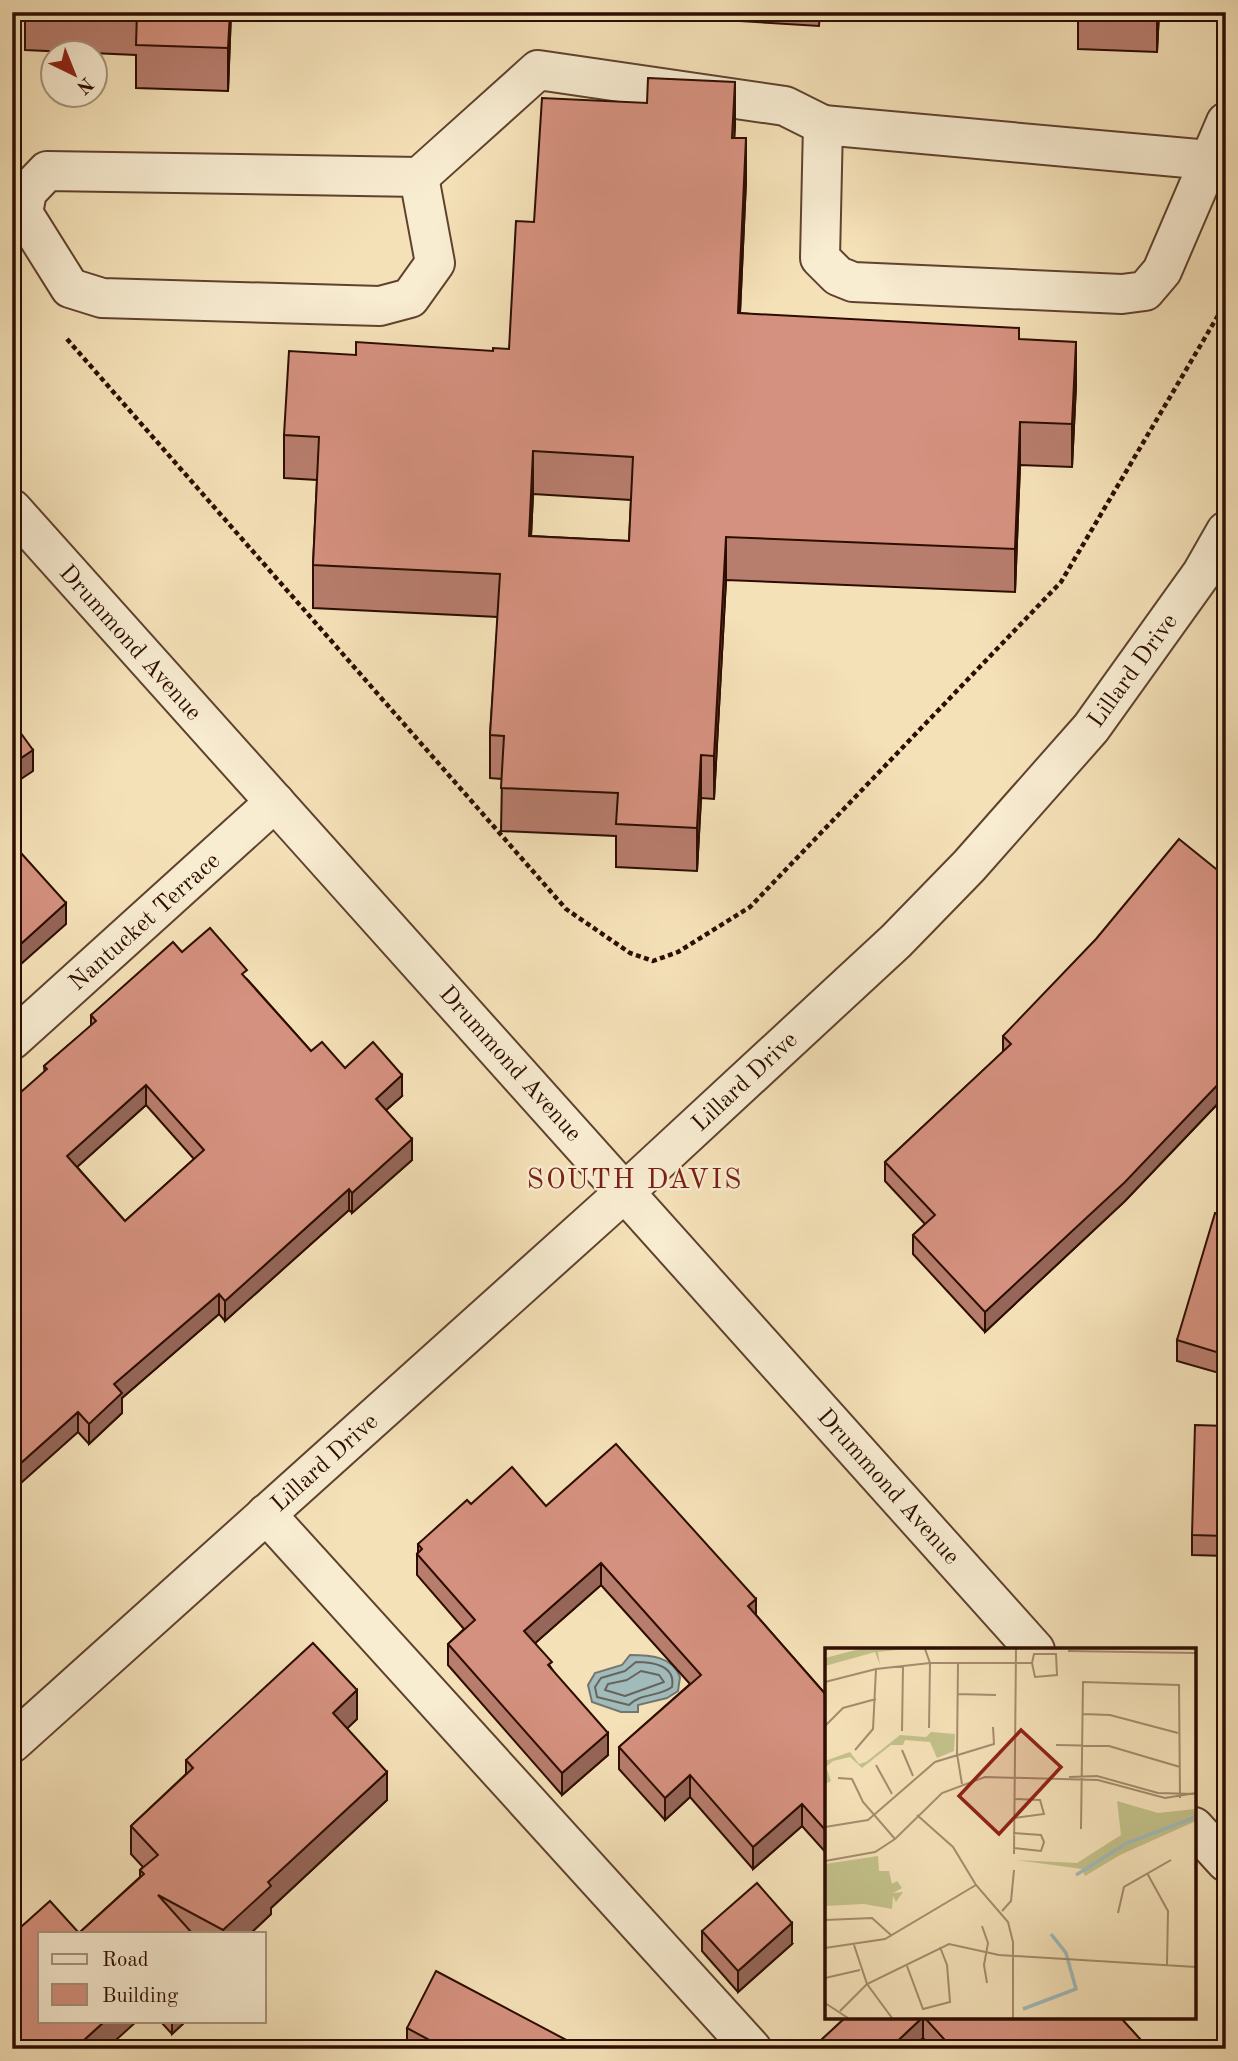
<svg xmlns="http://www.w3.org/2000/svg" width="1238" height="2061" font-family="'Old Standard TT',serif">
<rect width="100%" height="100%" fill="#f5e1b8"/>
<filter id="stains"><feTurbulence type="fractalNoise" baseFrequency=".00286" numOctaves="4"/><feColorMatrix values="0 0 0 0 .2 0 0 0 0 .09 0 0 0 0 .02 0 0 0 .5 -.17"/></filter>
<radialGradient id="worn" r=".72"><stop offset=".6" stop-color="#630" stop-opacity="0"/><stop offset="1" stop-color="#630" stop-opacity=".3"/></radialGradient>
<!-- water -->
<path fill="#a1bbba" stroke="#737570" stroke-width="2" d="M630 1655C650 1655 672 1656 680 1677L678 1691 667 1698 638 1705V1712H621L592 1702 588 1685 595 1673 622 1665Z"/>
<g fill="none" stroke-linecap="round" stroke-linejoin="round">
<!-- shore -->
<g stroke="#67645d" stroke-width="2">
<path d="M636 1662C652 1662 676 1665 672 1687 659 1697 640 1693 629 1705L597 1697 595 1687 601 1678 625 1671Z"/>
<path d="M641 1671 659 1675 664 1682 625 1696 605 1690 608 1684 627 1680Z"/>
</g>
<!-- minor casing -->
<g stroke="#5f422e" stroke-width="42">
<g id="minor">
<path d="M823 125 1209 160 1226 168"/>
<path d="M47 171 419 177 435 263 410 298 380 306 102 298 70 288 23 213 27 192Z"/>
<path d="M419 177 538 70 785 106 823 125 820 258 838 276 853 282 1122 294 1145 291 1162 271 1226 122"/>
<path d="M12 509 1035 1650"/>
<path d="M12 1040 275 802"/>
<path d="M266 1514 752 2049"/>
<path d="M12 1743 626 1191 896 941 969 866 1091 728 1202 573 1226 531"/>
<path d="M1194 1827 1226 1862"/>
</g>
</g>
<!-- path -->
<path stroke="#2d0d00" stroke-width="4.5" stroke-dasharray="5 3.5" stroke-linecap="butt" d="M67 339 566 909 630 953 653 961 678 952 750 907 1061 582 1226 302"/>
<!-- minor -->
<use href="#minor" stroke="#f8ecd1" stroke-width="38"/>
</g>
<!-- wall -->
<g fill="#b77d6d" stroke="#2d0d00" stroke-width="2" fill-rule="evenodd">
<path d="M25 12H231L228 91 136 88V55L25 50Z"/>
<path d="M692 12H820L819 26 692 18Z"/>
<path d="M1078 12H1159L1157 52 1078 49Z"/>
<path d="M735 125 734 138 746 181 740 313 1019 339 1076 385 1072 467 1020 465 1015 592 726 580 714 799 701 798 697 871 616 867V836L501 831 502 779 490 778V735L498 617 313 608V565L317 480 284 478V435L356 355 493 351 509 349 534 222ZM533 494 631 500 629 541 531 536Z"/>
<path d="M1226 877V1095L1125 1201 985 1332 913 1254V1235L925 1224 885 1181V1162L1003 1052V1036Z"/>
<path d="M182 952 247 979 311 1051 402 1096 386 1110 412 1160 352 1213 349 1210 225 1321 219 1314 122 1398V1413L89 1444 78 1432 44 1066 91 1026V1015ZM146 1105 194 1159 125 1221 77 1167Z"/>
<path d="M1226 1216V1375L1177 1361V1340Z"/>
<path d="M1226 1426V1556L1192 1555V1535Z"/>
<path d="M471 1504 546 1506 756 1615 827 1696V1854L802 1826 753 1869 690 1797 665 1820 619 1769V1747L690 1684 601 1585 535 1643 608 1755 562 1795 448 1665V1644L464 1629 417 1575V1554L418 1552V1544Z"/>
<path d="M357 1719 347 1728 387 1800 271 1908V1914L251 1933H40H79L140 1877V1870L143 1867 131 1854V1826L186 1774V1760Z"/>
<path d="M702 1931 792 1944 738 1992 702 1951Z"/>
<path d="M846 2017H1120L1149 2049H933L923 2038 912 2049H819V2042Z"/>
<path d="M160 2021H186L172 2034Z"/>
<path d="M407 2028 572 2049H407Z"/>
</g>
<!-- shaded-wall -->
<g fill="#956659" stroke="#2d0d00" stroke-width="2">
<path d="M230 12H231L228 91V48Z"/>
<path d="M1157 12H1159L1157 52Z"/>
<path d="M735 82V125L732 181V138Z"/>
<path d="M746 138V181L738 356V313Z"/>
<path d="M1076 342V385L1072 467V424Z"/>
<path d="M1020 422V465L1015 592V549Z"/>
<path d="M533 451V494L529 579V536Z"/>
<path d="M726 537V580L714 799V756Z"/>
<path d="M33 750V771L12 785V764Z"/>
<path d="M701 755V798L697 871V828Z"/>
<path d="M66 903V924L12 972V952Z"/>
<path d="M402 1075V1096L376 1119V1099Z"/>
<path d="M1226 1076V1095L1125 1201 985 1332V1312Z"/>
<path d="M146 1085V1105L67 1176V1156Z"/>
<path d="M412 1139V1160L352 1213V1193Z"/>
<path d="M349 1189V1210L225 1321V1301Z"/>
<path d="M219 1294V1314L122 1398V1413L89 1444V1424L114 1384Z"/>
<path d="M78 1412V1432L12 1491V1471Z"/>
<path d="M601 1563V1585L524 1653V1631Z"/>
<path d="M756 1599V1621L748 1606Z"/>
<path d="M357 1690V1719L333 1742V1713Z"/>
<path d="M608 1733V1755L562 1795V1773Z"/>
<path d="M387 1772V1800L271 1908V1914L251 1933H223V1930L268 1882Z"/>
<path d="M690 1775V1797L665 1820V1798Z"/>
<path d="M802 1804V1826L753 1869V1847Z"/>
<path d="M792 1923V1944L738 1992V1971Z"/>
<path d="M923 2017V2038L912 2049H889Z"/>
<path d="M105 2021H137L106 2049H74Z"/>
<path d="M172 2021H186L172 2034Z"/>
</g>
<!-- building -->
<g fill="#d5917f" stroke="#2d0d00" stroke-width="2" fill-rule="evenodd">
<path d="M137 12H230L228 48 136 45Z"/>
<path d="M648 78 735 82 732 138H746L738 313 1019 328V339L1076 342 1072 424 1020 422 1015 549 726 537 714 756 701 755 697 828 616 824 618 793 501 788 504 736 490 735 500 574 313 565 319 437 284 435 289 351 356 355V342L493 351V348L509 349 516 221 534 222 542 98 647 103ZM533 451 633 457 629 541 529 536Z"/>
<path d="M12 721 33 750 12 764Z"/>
<path d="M1179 839 1226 877V1076L1125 1182 985 1312 913 1235 935 1215 885 1162 1011 1044 1003 1036 1096 939Z"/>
<path d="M12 843 66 903 12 952Z"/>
<path d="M210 928 247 970 242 974 311 1051 322 1042 345 1068 373 1042 402 1075 376 1099 412 1139 352 1193 349 1189 225 1301 219 1294 114 1384 122 1393 89 1424 78 1412 12 1471V1100L47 1069 44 1066 96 1021 91 1015 173 942 182 952ZM146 1085 204 1150 125 1221 67 1156Z"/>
<path d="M1215 1213 1226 1216V1355L1177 1340Z"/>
<path d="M1195 1425 1226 1426V1536L1192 1535Z"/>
<path d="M616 1444 756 1599 748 1606 827 1696V1832L802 1804 753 1847 690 1775 665 1798 619 1747 701 1675 601 1563 524 1631 552 1662 548 1665 608 1733 562 1773 448 1644 475 1620 417 1554 422 1549 418 1544 467 1500 471 1504 512 1467 546 1506Z"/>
<path d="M313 1643 357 1690 333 1713 387 1772 268 1882 271 1886 223 1930 158 1895 192 1933H40V2021H105L74 2049H12V1935L50 1901 79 1933 144 1874 140 1870 158 1855 131 1826 193 1768 186 1760Z"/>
<path d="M757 1883 792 1923 738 1971 702 1931Z"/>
<path d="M436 1971 572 2043 569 2049H446L407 2028Z"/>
<path d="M846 2017H923L889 2049H825L819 2042Z"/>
<path d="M924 2017H1120L1149 2049H953Z"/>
</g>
<g text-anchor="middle" stroke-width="5" stroke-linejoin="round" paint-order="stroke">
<!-- street labels -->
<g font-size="24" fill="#2d0d00" stroke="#f8ecd1">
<text transform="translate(131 642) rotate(48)" y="8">Drummond Avenue</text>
<text transform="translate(1132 670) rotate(-54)" y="8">Lillard Drive</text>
<text transform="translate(144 921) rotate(-42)" y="8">Nantucket Terrace</text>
<text transform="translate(511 1063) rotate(48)" y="8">Drummond Avenue</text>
<text transform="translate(744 1081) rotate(-43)" y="8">Lillard Drive</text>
<text transform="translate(324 1462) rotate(-42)" y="8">Lillard Drive</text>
<text transform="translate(889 1486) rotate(48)" y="8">Drummond Avenue</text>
</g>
<!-- quarter labels -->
<g font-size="28" letter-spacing="2" fill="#7a1f14" stroke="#f8ecd1">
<text x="635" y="1188">SOUTH DAVIS</text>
</g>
</g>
<!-- overview -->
<g transform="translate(825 1648)">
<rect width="371" height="371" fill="#f5e1b8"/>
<path d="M35 1H80L53 4 55 17 50 4 0 18V10ZM106 84 130 86 129 103 112 110 105 94 80 92 78 97H66L37 120 25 109 8 113 1 119 6 133 0 136V113L25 104 34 116 41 114 75 87 101 89ZM292 153 333 165 370 161 371 173 295 207 260 228 257 221 191 212 252 215 296 187ZM53 208 54 223H64L67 236 72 233 77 240 68 245 78 244 71 254 68 248 67 261 39 256 0 258V216Z" fill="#c3c18a"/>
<path fill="none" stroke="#a1bbba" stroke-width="3.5" d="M251 227 302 195 371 169M198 361 251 341 241 305 226 286"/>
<path fill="none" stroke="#a58c6e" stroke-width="2" d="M100 1 105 15 104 80M243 3 371 5M133 15 132 106 137 136M0 34 51 21 105 15H207L210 29 232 27 231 6H209L207 15M132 46 171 47M258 66 285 67 353 85M0 78 18 60 51 51M77 83 78 18M231 97 284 98 355 119M30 102 48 81 51 21M77 102 88 128M51 117 67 146M244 129 272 128 333 145 369 146M13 130 27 131 38 154 70 191M92 167 128 199 151 237 183 274 188 294V370M189 170 219 166 215 152 189 151M0 179 43 172 110 114 169 96 168 79M256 181 258 34 354 37 355 150M188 200 216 203 219 194 216 187 188 185M189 206 191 1M0 213 50 204 70 191 117 145 160 129 273 132 340 150 371 145M322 225 343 263 342 317M177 263 186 253 189 222M293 265 299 239 346 212M0 272 47 270 67 288M157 278 163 295 159 317 162 335M29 297 42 336 67 370M0 300 60 291 151 237M82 318 98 361 125 354 122 317 115 299M0 330 35 322M0 355 23 370M15 363 42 336 124 296 174 307 371 319"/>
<path fill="#8f2418" fill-opacity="0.15" stroke="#8f2418" stroke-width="3.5" d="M196 82 236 119 174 186 134 148Z"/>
<rect width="371" height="371" fill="none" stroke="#2d0d00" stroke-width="3.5"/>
</g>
<!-- margin -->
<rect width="1238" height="2061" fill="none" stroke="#f5e1b8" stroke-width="42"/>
<rect x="14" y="14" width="1210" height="2033" fill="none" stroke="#2d0d00" stroke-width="3.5"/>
<rect x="21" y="21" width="1196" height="2019" fill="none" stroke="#2d0d00" stroke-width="2"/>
<!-- legend -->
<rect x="38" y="1932" width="228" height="91" fill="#f8ecd1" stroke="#a7937d" stroke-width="2"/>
<rect x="52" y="1954" width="35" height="10" fill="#f8ecd1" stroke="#a7937d" stroke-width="2"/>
<text x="102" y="1966" font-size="21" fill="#2d0d00">Road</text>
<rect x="52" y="1984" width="35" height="21" fill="#d5917f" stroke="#a7937d" stroke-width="2"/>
<text x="102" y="2002" font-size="21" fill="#2d0d00">Building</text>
<!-- north arrow -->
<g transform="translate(74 74) rotate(137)"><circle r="33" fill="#f8ecd1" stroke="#a7937d" stroke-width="2"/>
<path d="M0-5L12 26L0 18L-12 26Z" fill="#8f2418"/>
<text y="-10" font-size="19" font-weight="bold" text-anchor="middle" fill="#2d0d00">N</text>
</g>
<rect width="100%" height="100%" filter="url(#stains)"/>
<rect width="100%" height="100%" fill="url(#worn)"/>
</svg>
